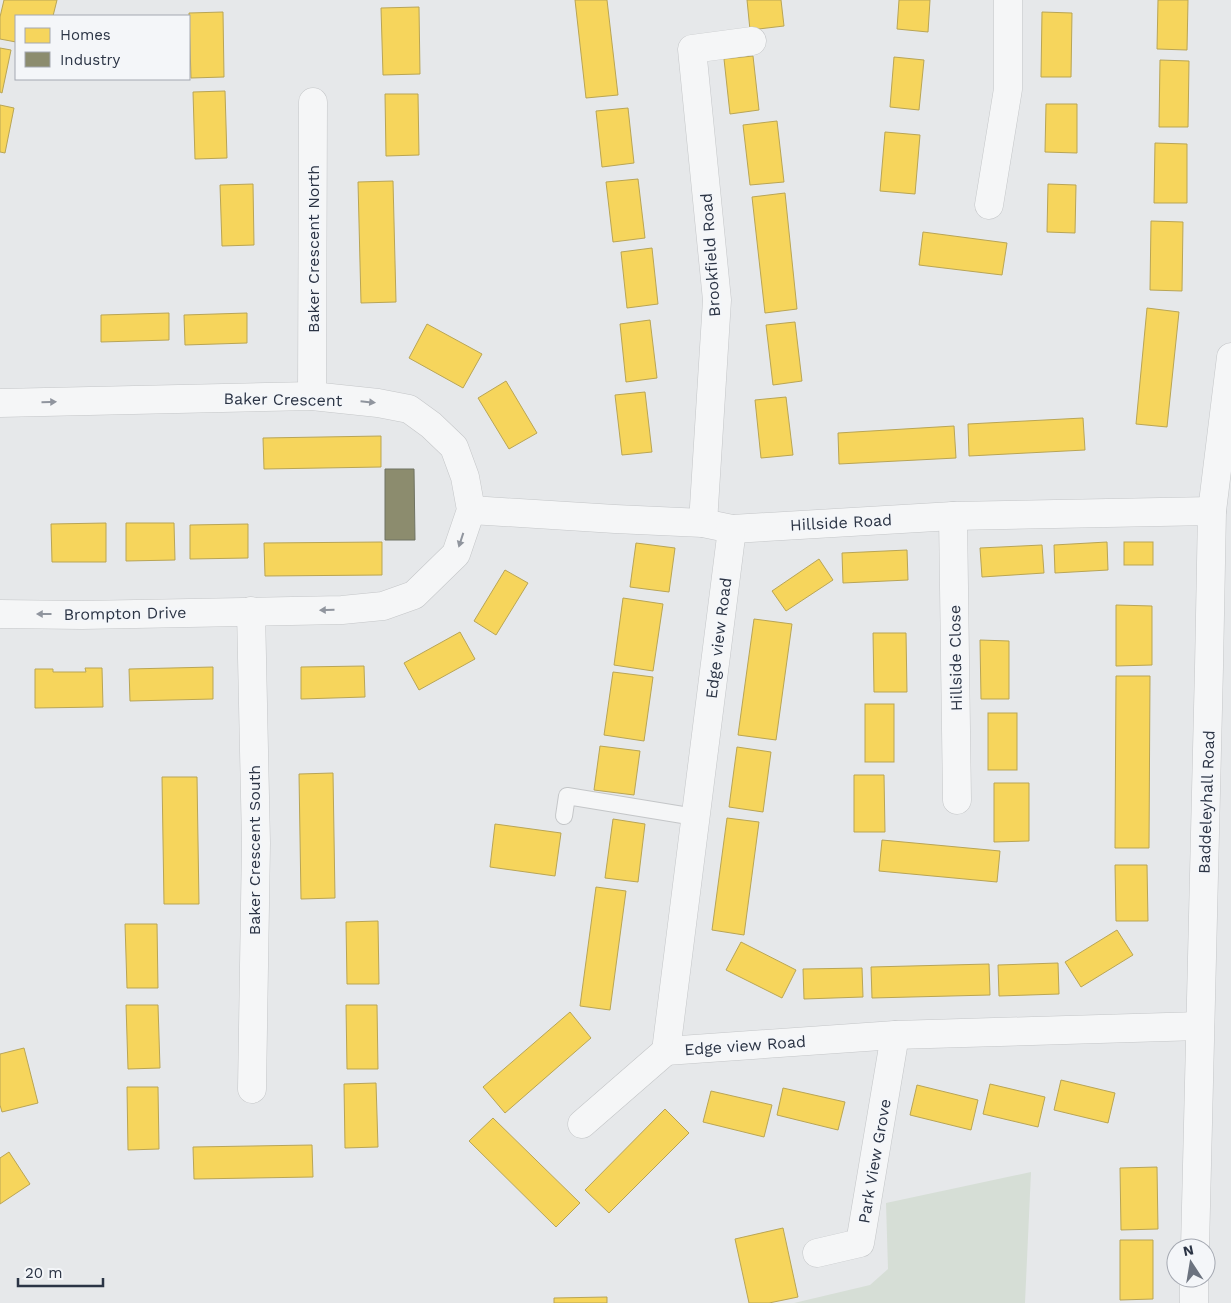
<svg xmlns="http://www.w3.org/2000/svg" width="1231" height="1303" font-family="'Work Sans',sans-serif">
<rect width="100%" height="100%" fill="#e6e8ea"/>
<!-- green -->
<path fill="#d6ded6" d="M1031 1172 1025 1303H794L870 1285 888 1269 886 1203Z"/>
<!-- homes -->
<g fill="#f6d55c" stroke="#b9a555">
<path d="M4 0H57L53 16H16V42L0 39V17Z"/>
<path d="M575 0H607L618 95 586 98Z"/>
<path d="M747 0H781L784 26 750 30Z"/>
<path d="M899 0H930L928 32 897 29Z"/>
<path d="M1158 0H1188L1187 50 1157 49Z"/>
<path d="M419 7 420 74 383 75 381 8Z"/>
<path d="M223 12 224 77 191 78 189 13Z"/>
<path d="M1042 12 1072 13 1071 77H1041Z"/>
<path d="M0 48 11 50 2 93 0 92Z"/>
<path d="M753 56 759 110 730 114 724 59Z"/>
<path d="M894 57 924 60 919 110 890 107Z"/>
<path d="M1160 60 1189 61 1188 127H1159Z"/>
<path d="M225 91 227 158 195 159 193 92Z"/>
<path d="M385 94H418L419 155 386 156Z"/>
<path d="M1046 104H1077V153L1045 152Z"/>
<path d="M0 105 14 108 5 153 0 152Z"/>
<path d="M628 108 634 163 602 167 596 111Z"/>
<path d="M777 121 784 182 750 185 743 125Z"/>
<path d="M885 132 920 135 915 194 880 191Z"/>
<path d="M1155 143 1187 144V203H1154Z"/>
<path d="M638 179 645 238 613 242 606 182Z"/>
<path d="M393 181 396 302 361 303 358 182Z"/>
<path d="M253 184 254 245 222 246 220 185Z"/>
<path d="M1048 184 1076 185 1075 233 1047 232Z"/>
<path d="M785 193 797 309 765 313 752 197Z"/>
<path d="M1151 221 1183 222 1182 291 1150 290Z"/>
<path d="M923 232 1007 243 1002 275 919 265Z"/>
<path d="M652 248 658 304 627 308 621 252Z"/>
<path d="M1147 308 1179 312 1167 427 1136 424Z"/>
<path d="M169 313V340L101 342V315Z"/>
<path d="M247 313V343L185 345 184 315Z"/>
<path d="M650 320 657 378 626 382 620 324Z"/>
<path d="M795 322 802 381 773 385 766 325Z"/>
<path d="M427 324 482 354 463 388 409 358Z"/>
<path d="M506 381 537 433 509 449 478 398Z"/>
<path d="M645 392 652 452 622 455 615 395Z"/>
<path d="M786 397 793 455 761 458 755 400Z"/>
<path d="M1083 418 1085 450 969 456 968 424Z"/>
<path d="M954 426 956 458 839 464 838 433Z"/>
<path d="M381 436V467L264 469 263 438Z"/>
<path d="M106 523V562H52L51 524Z"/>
<path d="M126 523H174L175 560 126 561Z"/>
<path d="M248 524V558L190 559V525Z"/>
<path d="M382 542V575L265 576 264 543Z"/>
<path d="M1107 542 1108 570 1055 573 1054 545Z"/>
<rect x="1124" y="542" width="29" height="23"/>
<path d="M636 543 675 548 669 592 630 587Z"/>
<path d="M1042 545 1044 573 982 577 980 548Z"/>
<path d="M907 550 908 580 843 583 842 553Z"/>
<path d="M819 559 833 580 786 611 772 591Z"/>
<path d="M505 570 528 583 496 635 474 621Z"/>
<path d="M623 598 663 604 653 671 614 665Z"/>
<path d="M1116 605 1152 606V665L1116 666Z"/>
<path d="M754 619 792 624 776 740 738 735Z"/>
<path d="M460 632 475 659 419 690 404 663Z"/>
<path d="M873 633H906L907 692H874Z"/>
<path d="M980 640 1009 641V699H981Z"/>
<path d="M364 666 365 697 301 699V667Z"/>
<path d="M213 667V699L130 701 129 669Z"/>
<path d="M85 668H102L103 707 35 708V669H53V672H86Z"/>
<path d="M613 672 653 677 644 741 604 735Z"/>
<path d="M1116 676H1150L1149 848H1115Z"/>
<rect x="865" y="704" width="29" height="58"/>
<rect x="988" y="713" width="29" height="57"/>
<path d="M600 746 640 751 634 795 594 790Z"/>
<path d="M737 747 771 752 763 812 729 807Z"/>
<path d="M333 773 335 898 301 899 299 774Z"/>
<path d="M854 775H884L885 832H854Z"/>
<path d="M162 777H197L199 904H164Z"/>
<path d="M994 783H1029V841L994 842Z"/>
<path d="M727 818 759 822 744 935 712 930Z"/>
<path d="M613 819 645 824 638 882 605 878Z"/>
<path d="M495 824 561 833 555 876 490 867Z"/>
<path d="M882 840 1000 851 997 882 879 871Z"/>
<path d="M1115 865H1147L1148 921H1116Z"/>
<path d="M596 887 626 891 610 1010 580 1006Z"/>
<path d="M378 921 379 984H347L346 922Z"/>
<path d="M125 924H157L158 988H127Z"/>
<path d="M1117 930 1133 955 1081 987 1065 962Z"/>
<path d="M741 942 796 970 782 998 726 970Z"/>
<path d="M1058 963 1059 994 999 996 998 965Z"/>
<path d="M989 964 990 995 872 998 871 967Z"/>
<path d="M862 968 863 997 804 999 803 969Z"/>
<path d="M126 1005H158L160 1068 128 1069Z"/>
<path d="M346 1005H377L378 1069H347Z"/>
<path d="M570 1012 591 1038 505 1113 483 1087Z"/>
<path d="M24 1048 38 1103 2 1112 0 1105V1054Z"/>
<path d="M1061 1080 1115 1093 1108 1123 1054 1110Z"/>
<path d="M376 1083 378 1147 345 1148 344 1084Z"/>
<path d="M990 1084 1045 1097 1038 1127 983 1114Z"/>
<path d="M917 1085 978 1100 971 1130 910 1115Z"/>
<path d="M127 1087H158L159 1149 128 1150Z"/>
<path d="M783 1088 845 1102 838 1130 777 1115Z"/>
<path d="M711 1091 772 1105 764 1137 703 1122Z"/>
<path d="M665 1109 689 1133 609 1213 585 1190Z"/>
<path d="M493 1118 580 1203 556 1227 469 1141Z"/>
<path d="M312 1145 313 1177 194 1179 193 1147Z"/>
<path d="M9 1152 30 1184 0 1204V1158Z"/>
<path d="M1157 1167 1158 1229 1121 1230 1120 1168Z"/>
<path d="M783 1228 798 1297 769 1303H749L735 1239Z"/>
<path d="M1120 1240H1153V1299L1120 1300Z"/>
<path d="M607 1297V1303H554V1298Z"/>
</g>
<!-- industry -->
<path fill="#8c8c6e" stroke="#6f7262" d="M385 469H414L415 540H385Z"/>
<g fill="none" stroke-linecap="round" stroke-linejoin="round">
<!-- lane casing -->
<g stroke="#c4c6c8" stroke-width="18">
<path id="lane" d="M564 816 567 796 695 817"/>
</g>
<!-- street casing -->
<g stroke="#c4c6c8" stroke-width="29">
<g id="street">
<path d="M989 205 1008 89V0"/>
<path d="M312 396 313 102"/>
<path d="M0 403 312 396 378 403 409 409 431 425 454 447 465 477 471 510 456 554 414 595 383 606 342 610 82 615 0 614"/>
<path d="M471 510 615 519 703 523 732 529 953 516 1212 511"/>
<path d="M953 516 957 800"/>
<path d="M703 523 717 300 692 49 752 41"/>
<path d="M732 529 666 1051 895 1035 1200 1026"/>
<path d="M251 611 256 843 252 1089"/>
<path d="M582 1124 666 1051"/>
<path d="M1195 1248 1209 667 1212 511 1231 357"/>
<path d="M817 1253 860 1243 895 1035"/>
<path d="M1194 1303V1278"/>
</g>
</g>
<!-- lane -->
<use href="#lane" stroke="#f5f6f7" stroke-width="16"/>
<!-- street -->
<use href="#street" stroke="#f5f6f7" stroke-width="28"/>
</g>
<!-- one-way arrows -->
<defs><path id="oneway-solid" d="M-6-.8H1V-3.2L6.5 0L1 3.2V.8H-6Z" transform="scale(1.25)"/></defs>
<g fill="#90959e">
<use href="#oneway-solid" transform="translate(49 402) rotate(-1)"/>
<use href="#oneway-solid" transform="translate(368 402) rotate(6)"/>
<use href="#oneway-solid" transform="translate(461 540) rotate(108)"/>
<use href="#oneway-solid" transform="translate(327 610) rotate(179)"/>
<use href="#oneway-solid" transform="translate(44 614) rotate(-180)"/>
</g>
<g text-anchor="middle" stroke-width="5" stroke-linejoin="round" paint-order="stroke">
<!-- street labels -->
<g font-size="16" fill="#2b3445" stroke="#f4f6f9">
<text transform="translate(313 249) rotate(-90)" y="6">Baker Crescent North</text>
<text transform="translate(710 255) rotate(-94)" y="6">Brookfield Road</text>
<text transform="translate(283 399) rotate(1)" y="6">Baker Crescent</text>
<text transform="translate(841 522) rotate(-3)" y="6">Hillside Road</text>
<text transform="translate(125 613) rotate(-1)" y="6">Brompton Drive</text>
<text transform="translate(718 638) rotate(-83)" y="6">Edge view Road</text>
<text transform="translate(955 658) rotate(-91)" y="6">Hillside Close</text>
<text transform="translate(1206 802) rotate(-88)" y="6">Baddeleyhall Road</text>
<text transform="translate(254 850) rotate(-90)" y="6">Baker Crescent South</text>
<text transform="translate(745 1045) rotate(-4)" y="6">Edge view Road</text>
<text transform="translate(874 1161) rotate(-80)" y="6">Park View Grove</text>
</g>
</g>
<!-- legend -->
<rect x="15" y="15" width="175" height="65" fill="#f4f6f9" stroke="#a4a8b1"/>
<rect x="25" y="28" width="25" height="15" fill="#f6d55c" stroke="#a4a8b1"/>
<text x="60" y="40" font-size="15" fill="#2b3445">Homes</text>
<rect x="25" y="52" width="25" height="15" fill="#8c8c6e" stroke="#a4a8b1"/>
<text x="60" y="65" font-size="15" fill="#2b3445">Industry</text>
<!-- north arrow -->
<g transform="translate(1191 1263) rotate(348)"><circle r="24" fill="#f4f6f9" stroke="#a4a8b1"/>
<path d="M0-4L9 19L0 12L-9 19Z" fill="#6c737f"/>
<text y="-8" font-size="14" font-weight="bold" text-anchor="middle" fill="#2b3445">N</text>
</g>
<!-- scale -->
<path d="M18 1278v8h85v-8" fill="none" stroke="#2b3445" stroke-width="2.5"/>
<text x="25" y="1278" font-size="15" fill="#2b3445" stroke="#f4f6f9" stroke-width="4" paint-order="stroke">20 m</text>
</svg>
